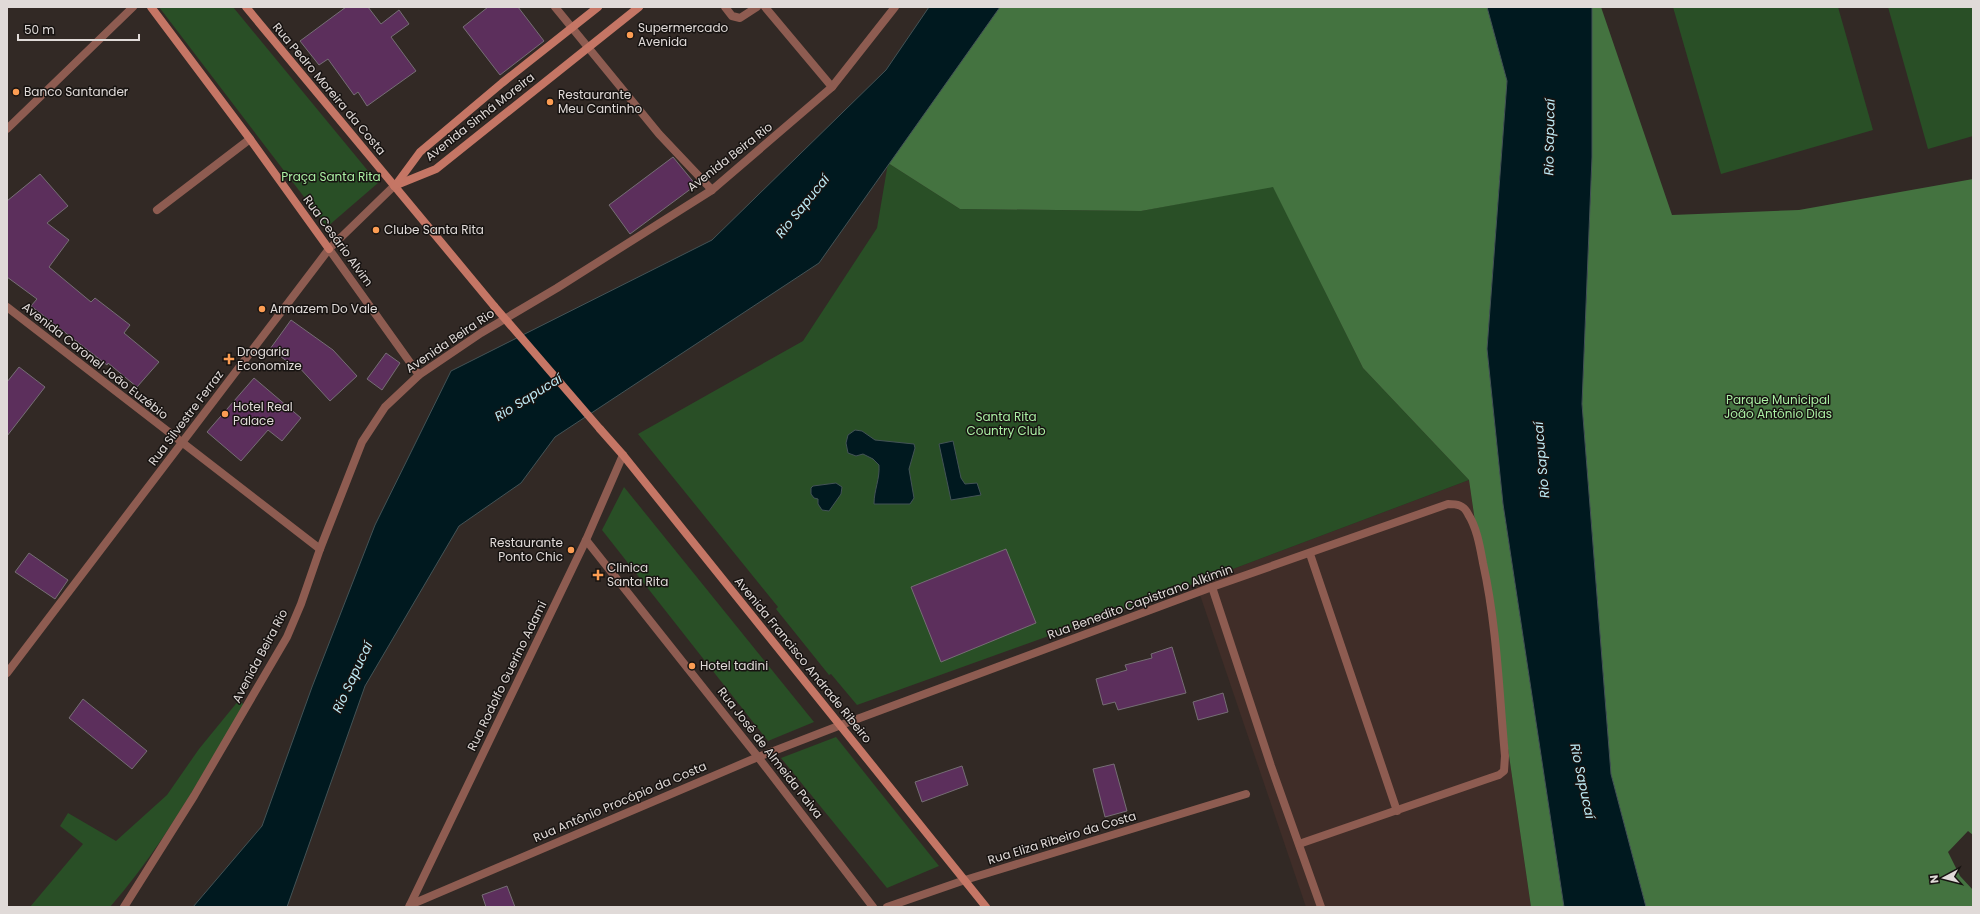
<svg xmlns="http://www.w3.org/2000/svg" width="1980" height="914" font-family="Poppins,sans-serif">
<rect width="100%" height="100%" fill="#322925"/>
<!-- commercial -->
<path fill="#402d28" d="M1469 480 1531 907H1306L1196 583Z"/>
<!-- green -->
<g fill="#294f26">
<path d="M159 7H233L378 183 327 227Z"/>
<path d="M1673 7H1838L1873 130 1721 174Z"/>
<path d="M1888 7H1973V136L1928 149Z"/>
<path d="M888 163 960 209 1141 211 1273 186 1363 368 1469 480 1196 583 857 705 831 674 829 675 776 609 778 607 638 434 803 341 877 228Z"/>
<path d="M624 487 814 722 768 741 602 530Z"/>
<path d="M239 700 244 705C202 774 163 847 110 907H30L83 844 60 826 68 813 116 841 167 795 199 749Z"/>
<path d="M836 737 939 866 887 888 781 758Z"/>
</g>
<!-- forest -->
<g fill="#447340">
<path d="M1000 7H1487L1507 81 1487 349 1503 504 1564 907H1531L1469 480 1363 368 1273 187 1141 211 960 209 888 163Z"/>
<path d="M1592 7H1601L1672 215 1799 210 1973 179V835L1968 831 1948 852 1960 876 1973 890V907H1646L1611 774 1582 404 1592 157Z"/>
</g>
<!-- water -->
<g fill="#00191f" stroke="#435356">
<path d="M929 7H1000L819 263 555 437 521 483 459 526 365 686 287 907H193L262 826 312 687 375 525 451 371 712 240 886 70Z"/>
<path d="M1487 7H1592V157L1582 404 1611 774 1646 907H1564L1503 504 1487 349 1507 81Z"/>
<path d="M855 430 862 431 875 440 914 444 915 448 909 469 914 498 910 504H874C874 490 880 479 879 465L873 459 863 454 856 456 848 453 846 443 848 435Z"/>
<path d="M953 441 961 478 965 484 977 483 981 495 951 500 939 444Z"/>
<path d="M836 483 842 487 841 494 829 511 822 510 818 504V499L814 498 811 494V488L813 486Z"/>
</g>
<!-- building -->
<g fill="#5c2f5c" stroke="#766e75">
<path d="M346 7H368L381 24 399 10 409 24 391 37 416 71 367 106 358 92 354 95 328 59 319 65 300 41Z"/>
<path d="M488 7H518L544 41 500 75 463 27Z"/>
<path d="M673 157 696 185 630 234 609 205Z"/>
<path d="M40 174 68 206 47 223 69 240 49 267 91 302 95 298 130 325 124 333 159 362 137 387 108 363 107 365 31 306 37 299 7 277V201Z"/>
<path d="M291 320 333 350 357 376 330 401 297 365 295 367 270 349Z"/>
<path d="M386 353 400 363 382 390 367 379Z"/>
<path d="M19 367 45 387 7 436V382Z"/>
<path d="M254 378 301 418 282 441 268 430 241 461 207 432Z"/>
<path d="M1006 549 1036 623 941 662 911 587Z"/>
<path d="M29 553 68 580 55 599 15 572Z"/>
<path d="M1172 647 1186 693 1118 710 1115 702 1103 705 1096 679 1127 670 1125 665 1152 658 1151 654Z"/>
<path d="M1223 693 1228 712 1198 720 1193 702Z"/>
<path d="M83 699 147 751 132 769 69 718Z"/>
<path d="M1114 764 1127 811 1105 817 1093 769Z"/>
<path d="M962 766 968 785 922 802 915 782Z"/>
<path d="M507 886 515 907H486L482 895Z"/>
</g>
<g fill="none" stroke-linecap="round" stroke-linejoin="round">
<!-- lane -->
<g stroke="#8e5c51" stroke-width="8">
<path d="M725 7 732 16 740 18 757 7"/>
<path d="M1310 554 1397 811"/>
<path d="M1212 587 1271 766 1321 907"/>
<path d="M841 725 1212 587 1448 504C1457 504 1464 505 1468 514 1477 528 1480 547 1483 563 1497 626 1499 692 1505 756L1504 771 1499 775 1490 778 1299 844"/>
</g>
<!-- street -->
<g stroke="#8e5c51" stroke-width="8">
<path d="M555 7 659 134 712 190"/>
<path d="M765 7 832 87"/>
<path d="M7 129 133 7"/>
<path d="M157 210 250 139"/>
<path d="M329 249 419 375"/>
<path d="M7 307 320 549"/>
<path d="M586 540 758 757 873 907"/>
<path d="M7 673 329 249 394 186"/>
<path d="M411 906 410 905 758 757 841 725"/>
<path d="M124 907 194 796 287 637 301 604 320 549 362 442 385 407 419 375 481 333 557 288 712 190 832 87 895 7"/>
<path d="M409 907 586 540 623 455"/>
<path d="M887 907 965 880 1246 794"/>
</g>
<!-- secondary -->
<g stroke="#c57665" stroke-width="8">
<path d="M151 7 250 139 329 249"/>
<path d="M246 7 494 306"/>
<path d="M394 186 436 169 639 7"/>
<path d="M395 186 420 152 502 83 598 7"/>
<path d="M600 429 623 455 986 907"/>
</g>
<!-- secondary-bridge -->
<path stroke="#c57665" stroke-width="8" d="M494 306 600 429"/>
</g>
<!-- markers -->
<g fill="#fc9d53" stroke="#171311" stroke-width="1.5">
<circle cx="630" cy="35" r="4"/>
<circle cx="16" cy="92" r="4"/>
<circle cx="550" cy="102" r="4"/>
<circle cx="376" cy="230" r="4"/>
<circle cx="262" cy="309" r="4"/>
<path d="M227 353h4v4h4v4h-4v4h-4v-4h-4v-4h4z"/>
<circle cx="225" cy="414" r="4"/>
<circle cx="571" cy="550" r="4"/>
<path d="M596 569h4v4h4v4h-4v4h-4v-4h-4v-4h4z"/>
<circle cx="692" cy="666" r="4"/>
</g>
<g text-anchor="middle" stroke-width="3" stroke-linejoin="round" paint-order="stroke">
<!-- poi labels -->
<g font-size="12" fill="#e0dad8" stroke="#171311" text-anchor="start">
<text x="638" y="32">Supermercado<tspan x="638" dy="14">Avenida</tspan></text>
<text x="24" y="96">Banco Santander</text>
<text x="558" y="99">Restaurante<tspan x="558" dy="14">Meu Cantinho</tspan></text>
<text x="384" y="234">Clube Santa Rita</text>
<text x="270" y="313">Armazem Do Vale</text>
<text x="237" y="356">Drogaria<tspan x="237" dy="14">Economize</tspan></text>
<text x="233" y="411">Hotel Real<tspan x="233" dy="14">Palace</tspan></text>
<text x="563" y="547" text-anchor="end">Restaurante<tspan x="563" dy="14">Ponto Chic</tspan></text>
<text x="607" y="572">Clinica<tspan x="607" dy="14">Santa Rita</tspan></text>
<text x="700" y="670">Hotel tadini</text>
</g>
<!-- street labels -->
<g font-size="12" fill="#e0dad8" stroke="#171311">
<text transform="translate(329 89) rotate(50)" y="4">Rua Pedro Moreira da Costa</text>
<text transform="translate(480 117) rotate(-38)" y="4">Avenida Sinhá Moreira</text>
<text transform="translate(730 157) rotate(-38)" y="4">Avenida Beira Rio</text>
<text transform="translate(338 241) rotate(54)" y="4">Rua Cesário Alvim</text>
<text transform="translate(450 341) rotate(-34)" y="4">Avenida Beira Rio</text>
<text transform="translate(95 361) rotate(38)" y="4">Avenida Coronel João Euzébio</text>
<text transform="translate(186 418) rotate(-53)" y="4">Rua Silvestre Ferraz</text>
<text transform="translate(1140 602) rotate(-20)" y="4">Rua Benedito Capistrano Alkimin</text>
<text transform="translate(260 656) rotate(-62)" y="4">Avenida Beira Rio</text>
<text transform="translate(803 660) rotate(51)" y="4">Avenida Francisco Andrade Ribeiro</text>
<text transform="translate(507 676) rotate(-64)" y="4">Rua Rodolfo Guerino Adami</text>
<text transform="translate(770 753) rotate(52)" y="4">Rua José de Almeida Paiva</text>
<text transform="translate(620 802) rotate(-23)" y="4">Rua Antônio Procópio da Costa</text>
<text transform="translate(1062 838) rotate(-17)" y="4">Rua Eliza Ribeiro da Costa</text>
</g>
<!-- park labels -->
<g font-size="12" fill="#aaefa3" stroke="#171311">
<text x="331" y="181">Praça Santa Rita</text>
<text x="1778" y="404">Parque Municipal<tspan x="1778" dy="14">João Antônio Dias</tspan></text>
<text x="1006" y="421">Santa Rita<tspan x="1006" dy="14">Country Club</tspan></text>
</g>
<!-- water labels -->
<g font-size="13" font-style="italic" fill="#beebf6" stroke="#171311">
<text transform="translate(1549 137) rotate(-89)" y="5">Rio Sapucaí</text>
<text transform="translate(802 206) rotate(-51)" y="5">Rio Sapucaí</text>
<text transform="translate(528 397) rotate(-32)" y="5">Rio Sapucaí</text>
<text transform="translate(1541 460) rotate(-95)" y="5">Rio Sapucaí</text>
<text transform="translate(352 677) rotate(-65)" y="5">Rio Sapucaí</text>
<text transform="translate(1583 781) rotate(78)" y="5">Rio Sapucaí</text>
</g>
</g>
<!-- border -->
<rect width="1980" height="914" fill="none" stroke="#e0dad8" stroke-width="16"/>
<!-- north arrow -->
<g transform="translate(1944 878) rotate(263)" stroke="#171311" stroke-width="3" paint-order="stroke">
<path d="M0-3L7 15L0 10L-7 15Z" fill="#e0dad8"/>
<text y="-6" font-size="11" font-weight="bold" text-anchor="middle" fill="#e0dad8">N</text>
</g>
<!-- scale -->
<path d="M18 34v6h121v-6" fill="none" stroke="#e0dad8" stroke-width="2"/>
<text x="24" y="34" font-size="12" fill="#e0dad8" stroke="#171311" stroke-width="3" paint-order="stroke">50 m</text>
</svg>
